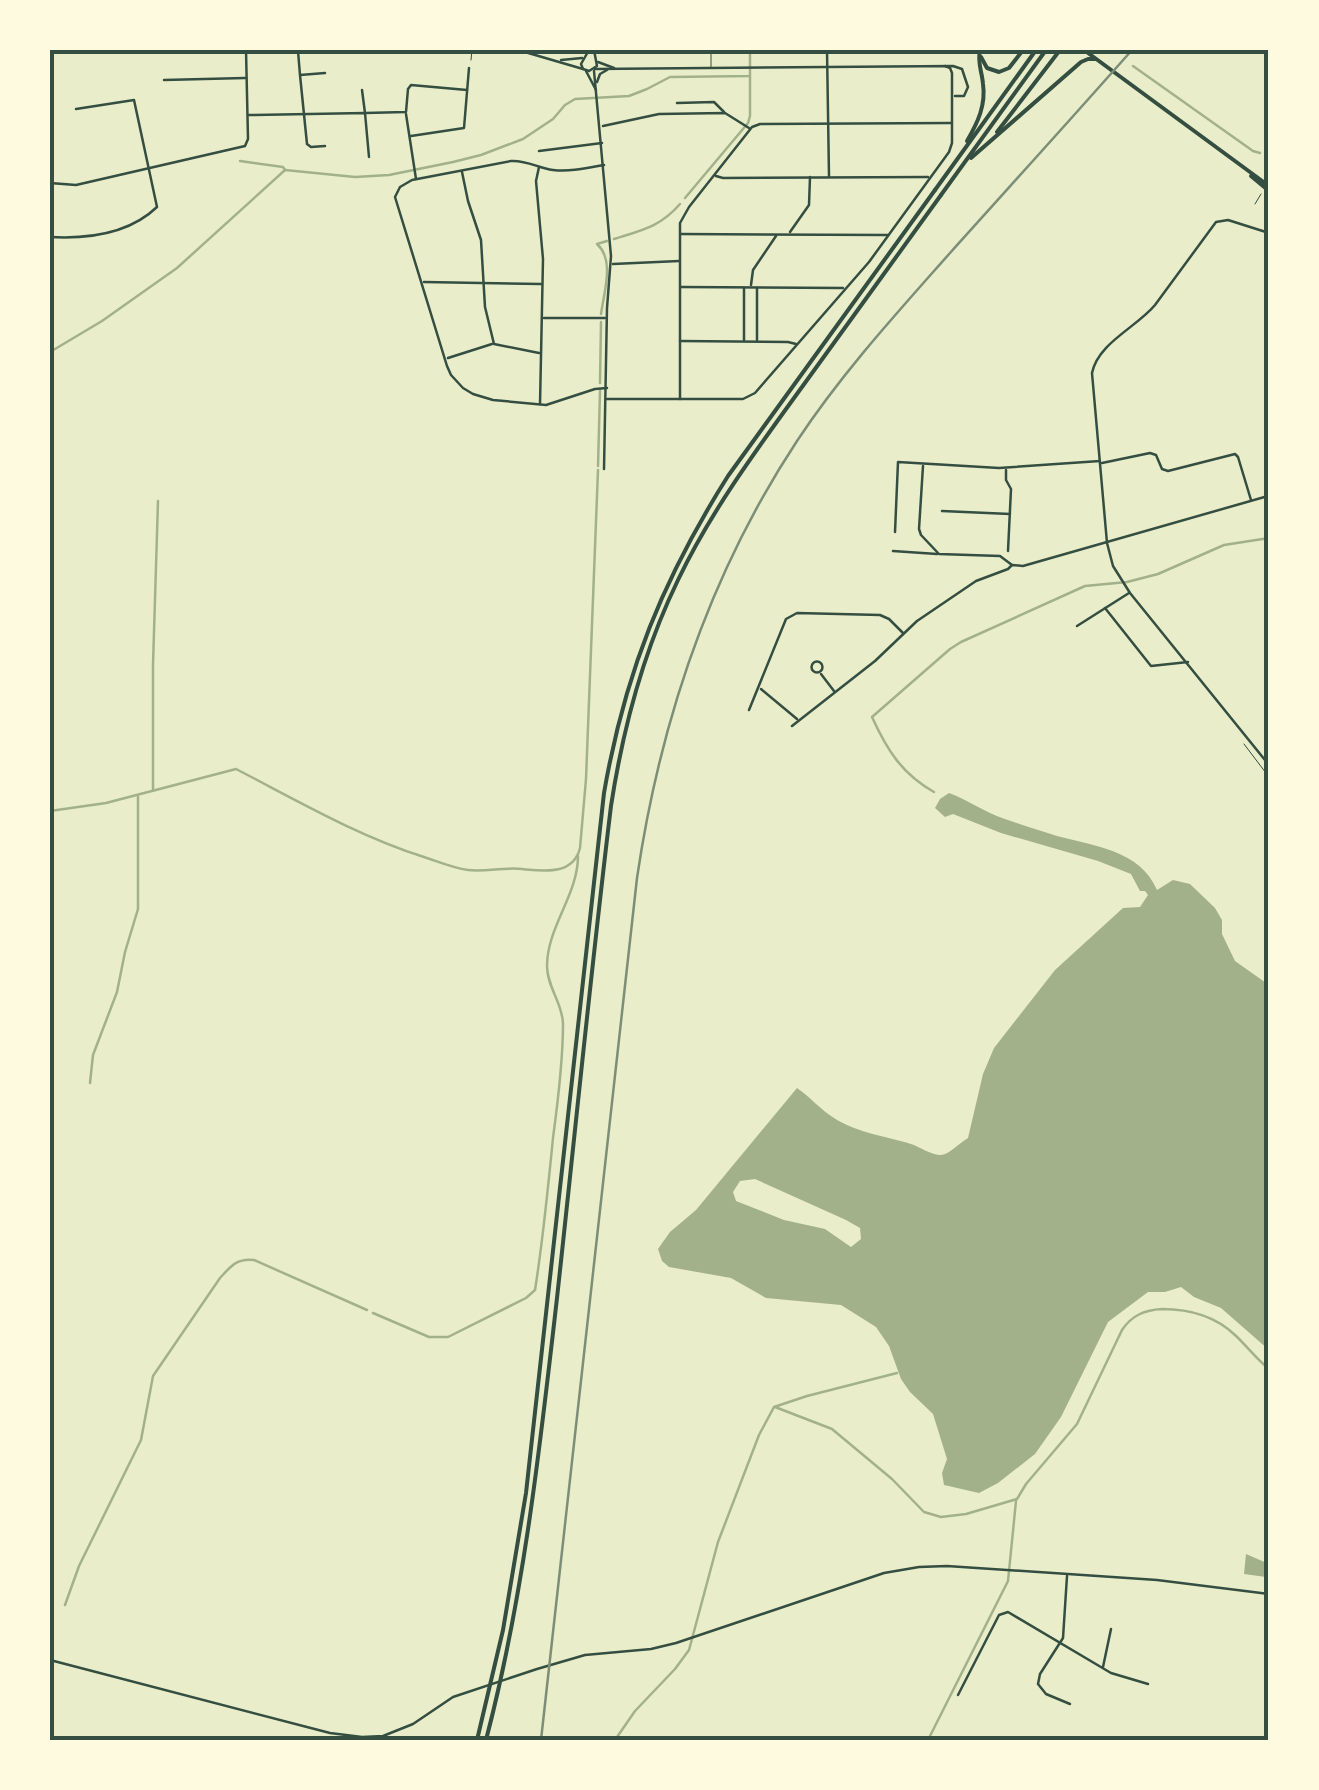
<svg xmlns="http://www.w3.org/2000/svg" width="1319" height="1790" font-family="'Times New Roman',serif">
<rect width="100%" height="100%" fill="#e9edc9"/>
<!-- water -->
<g fill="#a3b18a" fill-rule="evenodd">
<path d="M949 793C968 800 984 812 1005 819 1022 825 1040 831 1057 836 1094 846 1140 850 1157 890L1173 880 1190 884 1215 908 1222 920V934L1235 961 1269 985V1350L1221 1308 1194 1297 1181 1287 1165 1292H1148L1108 1322 1061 1417 1035 1454 998 1483 979 1493 944 1485 942 1473 947 1459 933 1414 910 1392 901 1379 889 1346 876 1327 841 1305 766 1298 731 1278 669 1267 662 1261 658 1249 670 1232 696 1210 797 1088C810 1097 821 1110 834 1118 857 1133 886 1136 911 1144 920 1147 931 1155 941 1155 950 1154 959 1143 968 1138L983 1074 994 1048 1055 970 1123 908 1140 907 1148 895 1145 891H1140L1131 874 1098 861 1001 833 953 814 945 817 935 808 940 799ZM755 1179 846 1220 860 1228 861 1239 851 1247 825 1229 784 1220 736 1201 733 1192 740 1181Z"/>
<path d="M1246 1554 1269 1564 1266 1577 1244 1574Z"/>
</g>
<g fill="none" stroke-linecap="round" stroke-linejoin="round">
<!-- stream -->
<g stroke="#a3b18a" stroke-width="2.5">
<path d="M1133 66 1253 151 1260 153"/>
<path d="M1267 155H1269"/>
<path d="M240 161 283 167 285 170"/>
<path d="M685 198 748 123 750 116V77"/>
<path d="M614 239C642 230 660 227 680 204"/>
<path d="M601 314C604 292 615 260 597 244L607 241"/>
<path d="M50 352 102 321 177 268 285 170 355 177 389 175 453 162 481 155 523 139 553 119 565 105 575 99 629 96 647 89 670 77 750 76V50"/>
<path d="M600 383 601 322"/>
<path d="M598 466 600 391"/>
<path d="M153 789V665L158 501"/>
<path d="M934 792C902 774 887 750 872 717L950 649 961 642 1085 586 1127 582 1158 574 1224 545 1269 538"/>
<path d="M50 811 106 803 236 769C298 801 358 836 424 857 439 862 453 868 468 870 486 872 504 867 522 869 543 871 573 876 580 848L586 779 598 470"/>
<path d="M90 1083 93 1055 117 992 125 952 138 909V797"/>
<path d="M373 1313 429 1337H448L526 1298 535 1290C543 1240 548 1189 553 1138 558 1101 563 1062 563 1024 563 1004 547 987 547 966 547 927 578 895 578 856"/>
<path d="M775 1407 832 1429 892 1479 924 1512 941 1517 966 1514 1017 1499 1026 1484 1077 1424 1122 1330C1132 1315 1145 1310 1162 1309 1190 1309 1215 1316 1235 1335 1247 1346 1256 1359 1269 1369"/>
<path d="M65 1605 79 1566 141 1440 153 1376 220 1278C231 1266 237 1258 254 1260L367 1310"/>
<path d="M615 1740 635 1711 675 1669 689 1650 718 1542 759 1435 774 1407 807 1396 897 1373"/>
<path d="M928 1740 1008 1581 1016 1501"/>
</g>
<!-- path -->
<g stroke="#344e41" stroke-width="1">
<path d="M471 60 472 50"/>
<path d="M1255 204 1261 194"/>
<path d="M1244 744 1269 777"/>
</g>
<!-- service -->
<path stroke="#344e41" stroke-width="1" d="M711 67V50"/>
<!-- minor -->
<g stroke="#344e41" stroke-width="2.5">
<path d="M827 50 829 176"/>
<path d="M298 51 300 75 325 73"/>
<path d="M598 62 614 68"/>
<path d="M595 69 953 66 962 69 968 87 964 96H955"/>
<path d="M586 71 596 90"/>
<path d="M594 71 611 256 607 308 604 469"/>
<path d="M300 75 307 144 311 147 325 146"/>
<path d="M164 80 245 78"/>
<path d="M597 82 600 74 607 70"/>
<path d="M362 90 365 113 406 112 408 89 411 85 467 90"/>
<path d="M677 103 714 102 724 112"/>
<path d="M406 114 416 179"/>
<path d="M249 115 365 113 369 157"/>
<path d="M603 126 659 114 725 113 749 128"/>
<path d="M411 136 464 128 469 68"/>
<path d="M539 151 602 143"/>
<path d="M604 165C587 168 570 172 553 170 538 168 527 160 511 161L412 180 400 187 395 197 447 366 451 375 463 388 473 394 493 400 546 405 595 389 607 388"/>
<path d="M539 167 536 181 543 259 540 404"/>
<path d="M462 172 468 201 481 240 485 307 494 344 539 353"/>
<path d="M716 176 723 178 928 177"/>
<path d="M50 183 76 185 245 146 248 139 246 50"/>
<path d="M790 232 809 205 810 177"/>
<path d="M681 234 888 235"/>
<path d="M50 237C87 239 129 234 157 207L134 100 76 109"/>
<path d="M613 264 679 261"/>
<path d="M424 282 541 284"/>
<path d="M751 285 753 270 776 236"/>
<path d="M681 287 843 288"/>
<path d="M544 318H605"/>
<path d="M744 340V288"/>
<path d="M757 340V288"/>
<path d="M680 341 788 342 796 344"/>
<path d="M448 358 492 344"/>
<path d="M607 399H743L755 393 869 262 949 152 952 143V73L950 68 945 66"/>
<path d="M680 399V223L689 207 752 127 760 124 951 123"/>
<path d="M1102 463 1150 453 1156 455 1162 469 1168 471 1235 454 1238 457 1251 500"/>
<path d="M923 466 919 529 921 535 939 554 1000 556 1012 565"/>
<path d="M1006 470V480L1011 489 1008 551"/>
<path d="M942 511 1010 514"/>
<path d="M895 532 898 462 999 468 1100 461"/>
<path d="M893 551 937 554"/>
<path d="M1105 608 1151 666 1188 662"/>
<path d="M1077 626 1129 593"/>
<circle cx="817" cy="667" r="5.5"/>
<path d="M821 674 834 691"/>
<path d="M761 689 797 719"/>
<path d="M749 710 786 619 797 613 880 615 889 619 903 633"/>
<path d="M792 726 875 661 917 621 976 581 1008 569 1012 565 1023 566 1268 496"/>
<path d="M1067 1576 1063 1638 1040 1674 1038 1684 1046 1694 1070 1704"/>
<path d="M1103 1667 1111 1629"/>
<path d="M958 1695 999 1615 1008 1612 1111 1673 1148 1684"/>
</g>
<!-- tertiary -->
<g stroke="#344e41" stroke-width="2.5">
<path d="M518 50 583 69"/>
<path d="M589 50 581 64 583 69 589 71 597 66 594 50"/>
<path d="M561 60 582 58"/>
<path d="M1269 233 1228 220 1216 222 1155 305C1137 327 1098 343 1092 373L1107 543 1113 566 1130 593 1269 765"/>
<path d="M50 1660 330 1733 362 1737 383 1736 413 1724 453 1697 537 1669 585 1655 651 1649 676 1643 884 1573 919 1567 947 1566 1157 1580 1269 1594"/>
</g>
<!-- primary -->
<g stroke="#344e41" stroke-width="4">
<path d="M1084 50 1269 186"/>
<path d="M981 57 987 68 999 72 1009 68 1023 50"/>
<path d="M997 132 1060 50"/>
<path d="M967 141C978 122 986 105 983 84 982 71 977 63 980 50"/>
<path d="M971 158 1081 62 1088 59H1095"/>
<path d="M1251 176 1269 191"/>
<path d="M935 190 1036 50"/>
<path d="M941 195 1046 50"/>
</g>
<!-- trunk -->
<g stroke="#344e41" stroke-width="4">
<path d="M477 1740 503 1630 526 1493 604 793C625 672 663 579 728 476L935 190"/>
<path d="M486 1740C524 1595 540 1446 557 1298 575 1134 591 970 611 806 623 728 643 652 678 580 711 511 757 449 802 387 848 323 895 259 941 195"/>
</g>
<!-- rail -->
<path stroke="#7c8e77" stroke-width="2.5" d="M541 1740 637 878C660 722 710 573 797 441 842 373 896 314 950 253 1011 185 1072 118 1132 50"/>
</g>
<!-- border -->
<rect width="1319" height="1790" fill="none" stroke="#fefae0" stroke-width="105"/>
<rect x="52" y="52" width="1214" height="1686" fill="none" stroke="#344e41" stroke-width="4"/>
</svg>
